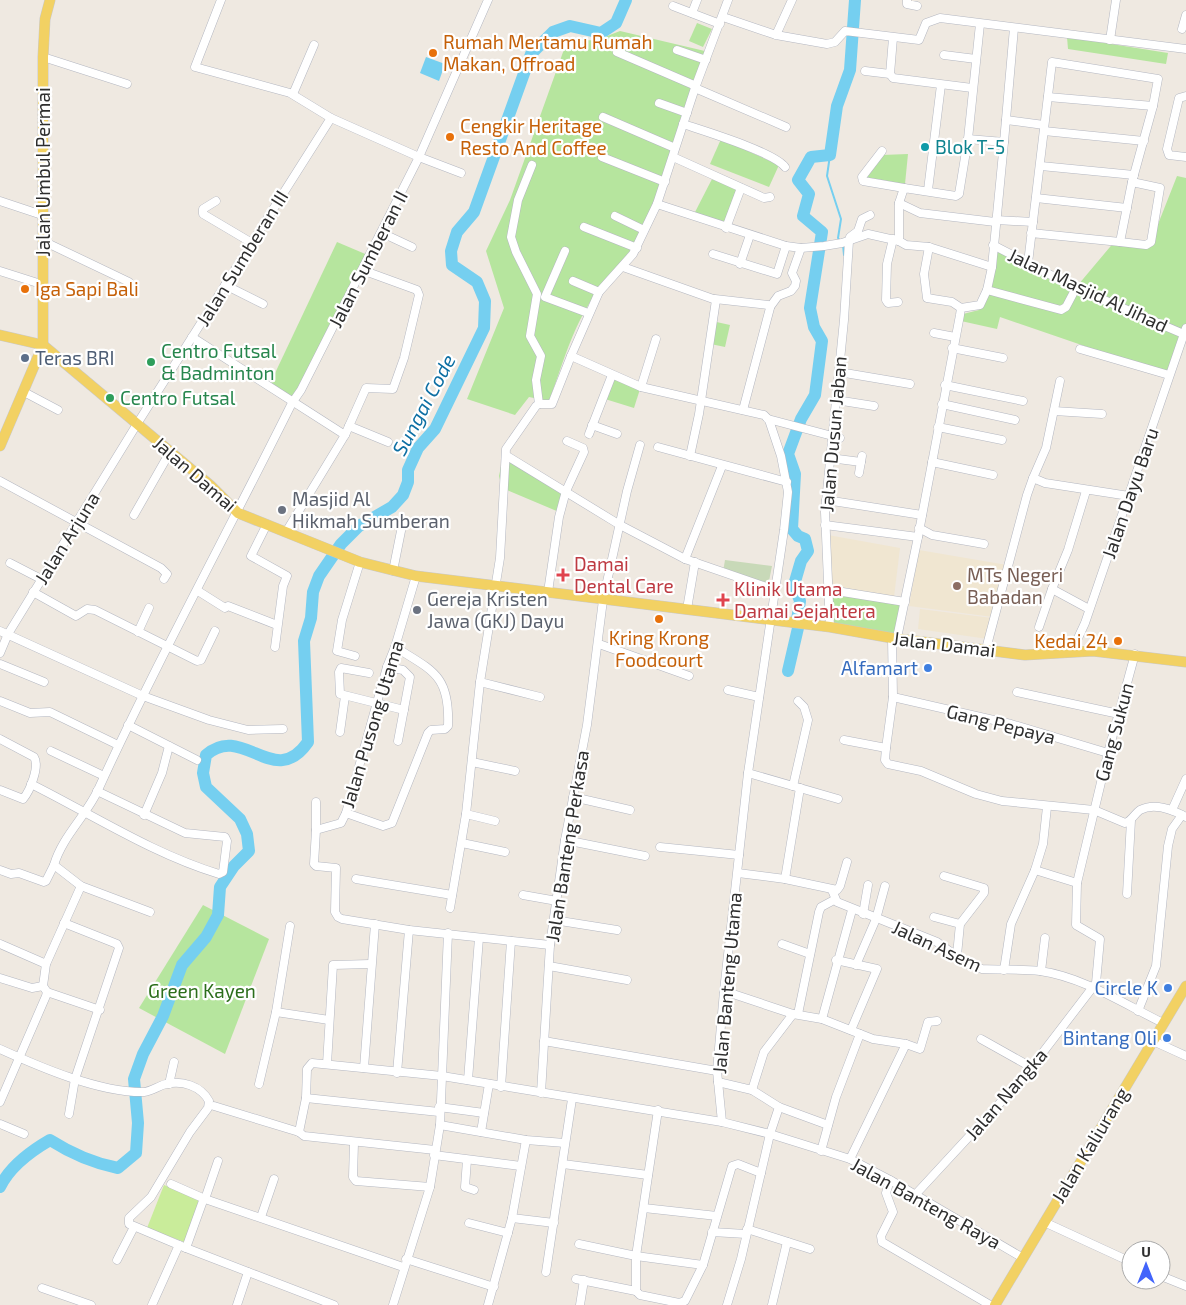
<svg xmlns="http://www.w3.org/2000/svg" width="1186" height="1305" font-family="'Exo 2',sans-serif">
<rect width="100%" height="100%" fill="#efe9e1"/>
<!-- education -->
<g fill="#f0e6d1">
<path d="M828 535 900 548 894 597 832 587 828 565Z"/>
<path d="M919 550 1007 565 993 617 909 606Z"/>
<path d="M920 609 992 618 988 639 918 629Z"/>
</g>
<!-- green -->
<g fill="#b6e59e">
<path d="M697 23 712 29 703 47 689 41Z"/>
<path d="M620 31 709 52 665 182 623 267C579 298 567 354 549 401L529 397 515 415 467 399 504 308 486 251 510 200 567 41 597 40Z"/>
<path d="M1067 37 1168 53 1166 64 1068 49Z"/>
<path d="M721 139 779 165 769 187 710 164Z"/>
<path d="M908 154 905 184 864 177 882 155Z"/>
<path d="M1177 176 1186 178V328L1169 375 1000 317 997 329 961 321 963 314 979 310 992 267 993 247 1078 285 1115 241 1151 242Z"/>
<path d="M712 179 740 190 726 228 693 216Z"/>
<path d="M337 242 370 256 292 403 268 388Z"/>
<path d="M712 321 730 325 725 347 706 343Z"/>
<path d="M612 377 640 389 634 408 605 399Z"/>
<path d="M504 452 536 478 563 488 559 512 502 488 499 476Z"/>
<path d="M831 591 905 602 896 638 830 625Z"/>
<path d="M203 905 269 939 225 1054 139 1008Z"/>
</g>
<!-- cemetery -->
<path fill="#c8d9b8" d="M725 560 772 566 769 581 762 585 723 572Z"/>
<!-- pitch -->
<path fill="#c9ec9a" d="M164 1185 201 1200 184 1242 147 1228Z"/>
<!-- water -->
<path fill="#75cff0" d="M426 57 445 64 439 81 420 73Z"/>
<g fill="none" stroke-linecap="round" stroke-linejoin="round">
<!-- stream -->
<g stroke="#75cff0" stroke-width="2">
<path d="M830 155 827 176 841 219 838 238 841 242"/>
<path d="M843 245 844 255"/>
</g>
<!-- river -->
<g stroke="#75cff0" stroke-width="12">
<path d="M797 620 800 601 794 585 801 561 808 551 805 539 798 536 792 529 795 474 788 454 801 419 815 395 822 341 814 327 810 308 822 232 803 216 809 194 798 180 811 157 830 155 837 106 850 70 855 0"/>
<path d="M788 671 798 628"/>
<path d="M0 1187C10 1166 31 1151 50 1140 72 1154 92 1163 118 1168L136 1153 138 1123 134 1079 143 1054 163 1016 182 965 206 937 218 915 220 887 234 866 249 851 247 834 240 819 206 787 203 773 206 755C243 722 274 791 308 742L304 641 311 618 313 592 319 576 341 544 359 526 392 507 403 495 408 482V470L418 448 435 429 484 328 485 301 477 282 452 265 451 251 457 232 474 212 531 54 553 32 570 26 601 33 616 23 626 0"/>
</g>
<!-- minor casing -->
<g stroke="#b4b7c1" stroke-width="9">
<g id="minor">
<path d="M221 0 195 67 290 93 331 118 419 157 461 173"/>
<path d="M907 0V4L917 6"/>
<path d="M673 6 720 24"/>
<path d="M692 13 697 0"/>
<path d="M723 17 776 35 827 44 835 42 845 31 919 40 926 23 940 18 1186 49"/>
<path d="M980 24 968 139 959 194 956 196 904 188 899 203V241L906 245 929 247 992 267"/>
<path d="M1182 29 1186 15"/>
<path d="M776 35 792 0"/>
<path d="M893 38 890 74 893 78 972 88"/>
<path d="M1110 40 1116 0"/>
<path d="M677 50 706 60"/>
<path d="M617 52 696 86"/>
<path d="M944 55 976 59"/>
<path d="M43 57 127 84"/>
<path d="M865 71 890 74"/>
<path d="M695 88 786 127"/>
<path d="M293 94 314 45"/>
<path d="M1186 96 1179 98 1167 149 1169 155 1186 157"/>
<path d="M1048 97 1153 106"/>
<path d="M659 103 687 113"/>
<path d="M603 117 675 148"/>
<path d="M1006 120 1044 125"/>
<path d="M683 124C704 131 774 152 785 167"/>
<path d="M1044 131 1144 141"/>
<path d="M968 139 1004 142 1014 28"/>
<path d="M1004 142 992 267 987 290 1061 310 1066 307 1076 288"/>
<path d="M882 151 862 177 863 181 904 188"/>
<path d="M602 157 665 182"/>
<path d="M673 157 764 198 770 197"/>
<path d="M532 165 518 200 511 237 516 252 537 294 530 336 541 356 536 380 539 404"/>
<path d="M1041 166 1134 175"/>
<path d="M928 190 941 85"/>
<path d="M1036 198 1127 208"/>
<path d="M0 201 42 215"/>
<path d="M216 201 203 209V214L252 243"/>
<path d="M899 203 920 213 995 222"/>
<path d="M657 204 786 246 801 248 824 246 842 243 868 234 899 241"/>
<path d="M615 216 644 230"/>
<path d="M996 220 1033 222"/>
<path d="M584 227 637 248"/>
<path d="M726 228 741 188"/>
<path d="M382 233 412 247"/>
<path d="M893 239 887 264 886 300 888 303 898 302"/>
<path d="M43 241 129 282"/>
<path d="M1120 242 1146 245 1151 242 1160 188 1132 182"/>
<path d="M993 245 1076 288 1186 335"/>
<path d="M929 247 924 274 927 298 952 302 961 308"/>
<path d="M565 251 545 297 588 313"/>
<path d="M713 254 777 274 786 246"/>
<path d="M1028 263 1052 62 1158 79 1153 106 1132 182 1120 242 1031 233"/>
<path d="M740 264 750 235"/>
<path d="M623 267 716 300 699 414 690 456"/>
<path d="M0 271 44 285"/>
<path d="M573 281 599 292"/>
<path d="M225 285 263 304"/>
<path d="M715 299 768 305 770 308 743 410"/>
<path d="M770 307 778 296 791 291 795 286 796 281 792 273 801 248"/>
<path d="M934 333 955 337"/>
<path d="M192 337 345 435"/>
<path d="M952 348 1003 358"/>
<path d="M1080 349 1169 375"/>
<path d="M839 372 910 384"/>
<path d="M945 385 1023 401"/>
<path d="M641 387 656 339"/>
<path d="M24 392 58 410"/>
<path d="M836 400 874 406"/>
<path d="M942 404 1015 420"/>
<path d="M1054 411 1102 414"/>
<path d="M768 419 840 438"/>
<path d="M592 425 617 434"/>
<path d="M349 426 388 442"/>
<path d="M938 427 1002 440"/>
<path d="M589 434 612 375"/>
<path d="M658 447 787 482"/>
<path d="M507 456 620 525 685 559 775 590"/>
<path d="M830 458 861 462"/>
<path d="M932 462 993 475"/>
<path d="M859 473 862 456"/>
<path d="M1033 478 1046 448 1060 381"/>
<path d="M0 481 161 568 167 574 164 579"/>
<path d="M1086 491 1068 550 1052 589 1089 609"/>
<path d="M826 500 922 515"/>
<path d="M134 515 170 452"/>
<path d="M267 524 251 556 287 576 283 586 275 647"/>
<path d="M825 525 918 537"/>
<path d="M919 528 932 535 984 544"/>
<path d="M286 532 345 435 366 388 393 389 404 358 419 295 417 290 362 270"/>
<path d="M685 559 722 466"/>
<path d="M10 563 41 579"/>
<path d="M393 571 403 521"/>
<path d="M416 576 395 647 387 667 346 813 341 823 316 830 314 864 316 866 336 868 335 912 338 917 342 919 409 930 550 945"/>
<path d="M830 590 905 602"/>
<path d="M198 591 225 608 228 606 277 625"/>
<path d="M33 592 76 616 87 609 95 610 197 661 201 660 215 631"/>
<path d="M548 592 559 517 566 491 584 452 583 448 567 441"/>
<path d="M687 609 695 562"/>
<path d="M830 627 825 512 844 320 849 241 850 237 858 231 862 219 870 215"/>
<path d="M1039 627 1052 589"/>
<path d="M0 631 143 696 209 720 248 730 283 729"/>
<path d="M138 632 149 608"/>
<path d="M892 638 893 697 886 748 885 760 888 764 921 771 976 794 1002 801 1094 810 1125 823C1132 821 1134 814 1140 810 1155 802 1173 810 1186 817"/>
<path d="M897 638 918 537 960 315 961 308 980 305 987 290"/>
<path d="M599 644 689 676"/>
<path d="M986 649 1027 495 1033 478 1045 483 1129 496"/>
<path d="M1072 651 1085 623 1186 328"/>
<path d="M0 653 8 634 137 424 331 118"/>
<path d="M355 656 337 651 342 620 360 562"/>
<path d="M0 664 44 682"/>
<path d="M387 667 403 670 410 677 398 741"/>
<path d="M369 673 341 668 339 672 340 694 404 710"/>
<path d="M480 682 540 697"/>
<path d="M728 690 759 697"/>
<path d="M1017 692 1119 714"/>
<path d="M893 697 1011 724 1108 753"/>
<path d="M0 701 30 713 50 712 118 745"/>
<path d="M128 725 197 760"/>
<path d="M340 732 345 696"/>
<path d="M0 739 34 757C40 766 30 791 23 799L0 790"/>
<path d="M844 740 886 748"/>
<path d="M51 751 104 776"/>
<path d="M472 762 515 771"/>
<path d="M748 773 838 799"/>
<path d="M31 784C93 815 153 854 219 874L223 872 227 841 225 837 185 833 97 791"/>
<path d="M793 786 808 720 804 707 798 701"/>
<path d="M573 797 630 810"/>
<path d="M316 802V830"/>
<path d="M1172 810 1186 779"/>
<path d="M346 813 383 826 392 823 428 733 431 730 445 729 448 726C450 675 433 671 395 647"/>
<path d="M466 814 495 821"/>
<path d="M144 815 162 773 169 746"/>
<path d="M565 840 645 856"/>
<path d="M462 843 505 852"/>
<path d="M660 847 739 855"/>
<path d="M0 870 11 874 19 873 44 882 46 881 54 865"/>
<path d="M1035 870 1077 883"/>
<path d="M738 873 785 879 837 890 840 886 847 862"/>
<path d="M944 876 984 888V893L960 924 957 955"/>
<path d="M356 879 452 895"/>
<path d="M785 879 800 788"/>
<path d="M832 890 837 902 937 942 967 964 982 969C1001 970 1021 969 1040 971 1083 977 1124 1004 1163 1023"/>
<path d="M1127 894 1131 820"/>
<path d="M523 895 557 901"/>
<path d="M450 908 466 814 480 682 500 558 506 449 536 406 539 404H552L571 356"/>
<path d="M150 912 81 886 54 865C62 837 86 816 98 790 158 659 228 532 292 403L301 390 419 157 488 0"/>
<path d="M863 914 868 885"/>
<path d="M934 917 960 924"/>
<path d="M554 920 617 930"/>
<path d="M64 923 117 944 119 948 75 1079 69 1114"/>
<path d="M0 944 46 964"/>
<path d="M782 944 810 954"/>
<path d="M836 960 877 969 851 1030"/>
<path d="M856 965 876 919 885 886"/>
<path d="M549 966 627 980"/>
<path d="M1004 970 1011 924 1035 870 1043 844 1047 807"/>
<path d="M1041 971 1045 938"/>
<path d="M0 978 32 988 43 986"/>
<path d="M724 991 793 1014 822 1019 873 1039 906 1044 920 1049 928 1022 937 1021"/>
<path d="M47 992 100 1010"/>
<path d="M1138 1011 1156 966 1168 846 1172 829 1182 815"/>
<path d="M276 1012 329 1020"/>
<path d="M798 1014 819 912 821 907 834 900"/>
<path d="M822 1019 852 910"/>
<path d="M981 1039 1031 1067"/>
<path d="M544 1041 717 1071"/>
<path d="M1153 1041 1186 1056"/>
<path d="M0 1049C40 1067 100 1093 144 1092 152 1091 158 1086 166 1084 182 1080 201 1086 209 1101L208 1108 190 1132 151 1197 129 1218V1224L186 1248 334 1305"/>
<path d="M327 1064 333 965 370 964"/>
<path d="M364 1068 375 924"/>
<path d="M397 1073 409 930"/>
<path d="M468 1080 479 938"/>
<path d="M718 1082 752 1090 764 1052 793 1014"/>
<path d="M169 1084 174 1062"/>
<path d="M259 1084 276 1012 290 926"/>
<path d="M501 1087 511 941"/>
<path d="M752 1090 779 1107 770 1134 850 1159 890 1180 1023 1258"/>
<path d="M541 1093 550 945 565 840 587 725 603 600 627 491 640 445"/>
<path d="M306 1098 439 1112"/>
<path d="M0 1102 46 996 47 992 43 986 46 964 81 886"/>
<path d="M214 1106 299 1132 304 1136 435 1150"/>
<path d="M439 1107 484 1113"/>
<path d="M779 1107 828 1125"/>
<path d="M658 1110 636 1256V1291L640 1295 679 1303 685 1301 703 1265 732 1166 738 1164 761 1173"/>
<path d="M0 1124 24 1134"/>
<path d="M440 1125 526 1140 565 1143"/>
<path d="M299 1132 306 1098 307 1069 312 1063 442 1076 722 1122"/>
<path d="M481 1132 489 1084"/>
<path d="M354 1143 353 1177 356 1181 430 1187"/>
<path d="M821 1151 836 1097 860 1034"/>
<path d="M434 1155 521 1166"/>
<path d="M850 1159 906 1044"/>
<path d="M467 1160 465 1187 474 1190"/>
<path d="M563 1164 648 1175"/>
<path d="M890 1180 886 1193 893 1212 881 1236 882 1242 990 1305"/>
<path d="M171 1184 205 1199 403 1267"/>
<path d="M915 1195 1024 1077 1096 983 1100 939 1076 925 1077 883 1108 753 1135 654"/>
<path d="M205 1199 218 1161"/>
<path d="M644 1208 717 1216"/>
<path d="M261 1217 274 1179"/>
<path d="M512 1218 554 1223"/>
<path d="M1044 1222 1131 1262"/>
<path d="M469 1223 508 1233"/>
<path d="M747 1229 810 1249"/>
<path d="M712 1232 746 1234"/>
<path d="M579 1244 636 1256 703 1265"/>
<path d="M186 1248 204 1198"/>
<path d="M406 1259 494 1287"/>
<path d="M117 1260 134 1227"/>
<path d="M546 1272 572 1099"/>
<path d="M1161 1276 1186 1286"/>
<path d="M576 1279 636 1291"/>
<path d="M42 1288 91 1305"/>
<path d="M152 1305 179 1245"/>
<path d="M237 1305 248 1272"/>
<path d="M393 1305 430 1187 440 1125 448 933"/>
<path d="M488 1305 512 1218 526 1140"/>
<path d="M580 1305 584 1280"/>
<path d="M727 1305 741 1259 770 1134 722 1122 717 1071 724 991 748 773 784 530 788 492 781 456 769 420 764 415 641 387 571 356 599 292 633 254 657 204 695 88 728 0"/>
<path d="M772 1305 787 1242"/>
</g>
</g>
<!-- major casing -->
<g stroke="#c9c9c9" stroke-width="11">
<g id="major">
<path d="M0 335 43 345 210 485 238 513 360 562 416 576 830 627 892 638 1025 655 1093 651 1186 662"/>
<path d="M0 446 43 345V57L45 19 50 0"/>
<path d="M995 1305 1186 986"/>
</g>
</g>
<!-- minor -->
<use href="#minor" stroke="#fff" stroke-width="8"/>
<!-- major -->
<use href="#major" stroke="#f2d163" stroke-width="10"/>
</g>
<!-- markers -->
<g fill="#e8710a" stroke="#fff" stroke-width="2">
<circle cx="433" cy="53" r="5"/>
<circle cx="450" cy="137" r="5"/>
<circle cx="25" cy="289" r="5"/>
<circle cx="659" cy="619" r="5"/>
<circle cx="1118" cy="641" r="5"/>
</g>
<circle fill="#0f9aa8" stroke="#fff" stroke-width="2" cx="925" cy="147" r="5"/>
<circle fill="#5c6f8a" stroke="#fff" stroke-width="2" cx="25" cy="358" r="5"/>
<g fill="#2e9e5b" stroke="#fff" stroke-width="2">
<circle cx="151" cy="362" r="5"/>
<circle cx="110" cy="398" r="5"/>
</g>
<g fill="#6b7280" stroke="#fff" stroke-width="2">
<circle cx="282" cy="510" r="5"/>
<circle cx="417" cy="610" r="5"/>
</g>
<g fill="#e0444e" stroke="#fff" stroke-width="2">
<path d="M560.5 567.5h5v5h5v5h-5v5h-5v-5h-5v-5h5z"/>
<path d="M720.5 592.5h5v5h5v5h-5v5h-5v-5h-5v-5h5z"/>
</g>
<circle fill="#8d6e63" stroke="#fff" stroke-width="2" cx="957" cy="586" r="5"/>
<g fill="#3f7fe0" stroke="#fff" stroke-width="2">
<circle cx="928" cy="668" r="5"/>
<circle cx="1168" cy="988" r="5"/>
<circle cx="1167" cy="1038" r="5"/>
</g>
<g text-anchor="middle" stroke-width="4.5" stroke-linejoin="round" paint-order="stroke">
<!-- food labels -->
<g font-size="19" fill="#c56008" stroke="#fff" text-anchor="start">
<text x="443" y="49">Rumah Mertamu Rumah<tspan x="443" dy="22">Makan, Offroad</tspan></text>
<text x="460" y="133">Cengkir Heritage<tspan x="460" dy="22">Resto And Coffee</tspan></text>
<text x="35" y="296">Iga Sapi Bali</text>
<text x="659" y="645" text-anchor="middle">Kring Krong<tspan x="659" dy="22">Foodcourt</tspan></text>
<text x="1108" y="648" text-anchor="end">Kedai 24</text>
</g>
<!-- culture labels -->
<g font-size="19" fill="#0d838f" stroke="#fff" text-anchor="start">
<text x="935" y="154">Blok T-5</text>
</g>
<!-- street labels -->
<g font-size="19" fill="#2e2e2e" stroke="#fff">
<text transform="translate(43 172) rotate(-90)" y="7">Jalan Umbul Permai</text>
<text transform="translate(242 258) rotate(-58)" y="7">Jalan Sumberan III</text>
<text transform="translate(368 259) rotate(-63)" y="7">Jalan Sumberan II</text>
<text transform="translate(1088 290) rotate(25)" y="7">Jalan Masjid Al Jihad</text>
<text transform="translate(833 434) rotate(-85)" y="7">Jalan Dusun Jaban</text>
<text transform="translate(195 474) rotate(41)" y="7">Jalan Damai</text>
<text transform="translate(1130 493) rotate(-71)" y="7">Jalan Dayu Baru</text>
<text transform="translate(67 538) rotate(-58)" y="7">Jalan Arjuna</text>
<text transform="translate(944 644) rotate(7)" y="7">Jalan Damai</text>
<text transform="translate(372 724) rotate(-73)" y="7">Jalan Pusong Utama</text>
<text transform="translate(1001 724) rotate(14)" y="7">Gang Pepaya</text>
<text transform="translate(1114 732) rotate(-75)" y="7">Gang Sukun</text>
<text transform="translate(567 846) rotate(-81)" y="7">Jalan Banteng Perkasa</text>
<text transform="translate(937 946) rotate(25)" y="7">Jalan Asem</text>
<text transform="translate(727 983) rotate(-85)" y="7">Jalan Banteng Utama</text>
<text transform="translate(1006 1094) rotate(-49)" y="7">Jalan Nangka</text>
<text transform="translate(1090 1145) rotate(-59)" y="7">Jalan Kaliurang</text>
<text transform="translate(926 1203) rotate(29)" y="7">Jalan Banteng Raya</text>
</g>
<!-- leisure labels -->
<g font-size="19" fill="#27864d" stroke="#fff" text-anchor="start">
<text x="161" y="358">Centro Futsal<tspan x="161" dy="22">&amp; Badminton</tspan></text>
<text x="120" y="405">Centro Futsal</text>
</g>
<!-- service labels -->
<g font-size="19" fill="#4e5e75" stroke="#fff" text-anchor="start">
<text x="35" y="365">Teras BRI</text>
</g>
<!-- worship labels -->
<g font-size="19" fill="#5b616d" stroke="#fff" text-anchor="start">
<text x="292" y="506">Masjid Al<tspan x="292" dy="22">Hikmah Sumberan</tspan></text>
<text x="427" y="606">Gereja Kristen<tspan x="427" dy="22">Jawa (GKJ) Dayu</tspan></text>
</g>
<!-- health labels -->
<g font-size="19" fill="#be3a42" stroke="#fff" text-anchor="start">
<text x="574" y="571">Damai<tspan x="574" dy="22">Dental Care</tspan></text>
<text x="734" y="596">Klinik Utama<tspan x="734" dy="22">Damai Sejahtera</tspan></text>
</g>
<!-- education labels -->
<g font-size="19" fill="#785e54" stroke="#fff" text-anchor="start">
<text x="967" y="582">MTs Negeri<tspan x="967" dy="22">Babadan</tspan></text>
</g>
<!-- shop labels -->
<g font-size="19" fill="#366cbe" stroke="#fff" text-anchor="end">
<text x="918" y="675">Alfamart</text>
<text x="1158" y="995">Circle K</text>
<text x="1157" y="1045">Bintang Oli</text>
</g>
<!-- park labels -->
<g font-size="19" fill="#2c6e1b" stroke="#fff">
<text x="202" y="998">Green Kayen</text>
</g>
<!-- water labels -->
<g font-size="20" font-style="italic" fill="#0d6fa3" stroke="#fff">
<text transform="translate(424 405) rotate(-62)" y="7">Sungai Code</text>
</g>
</g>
<!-- north arrow -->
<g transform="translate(1146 1265)"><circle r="24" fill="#ffffff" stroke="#ababab"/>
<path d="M0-4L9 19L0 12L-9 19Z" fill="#4264fb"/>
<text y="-8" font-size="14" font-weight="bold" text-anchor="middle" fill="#2e2e2e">U</text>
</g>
</svg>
